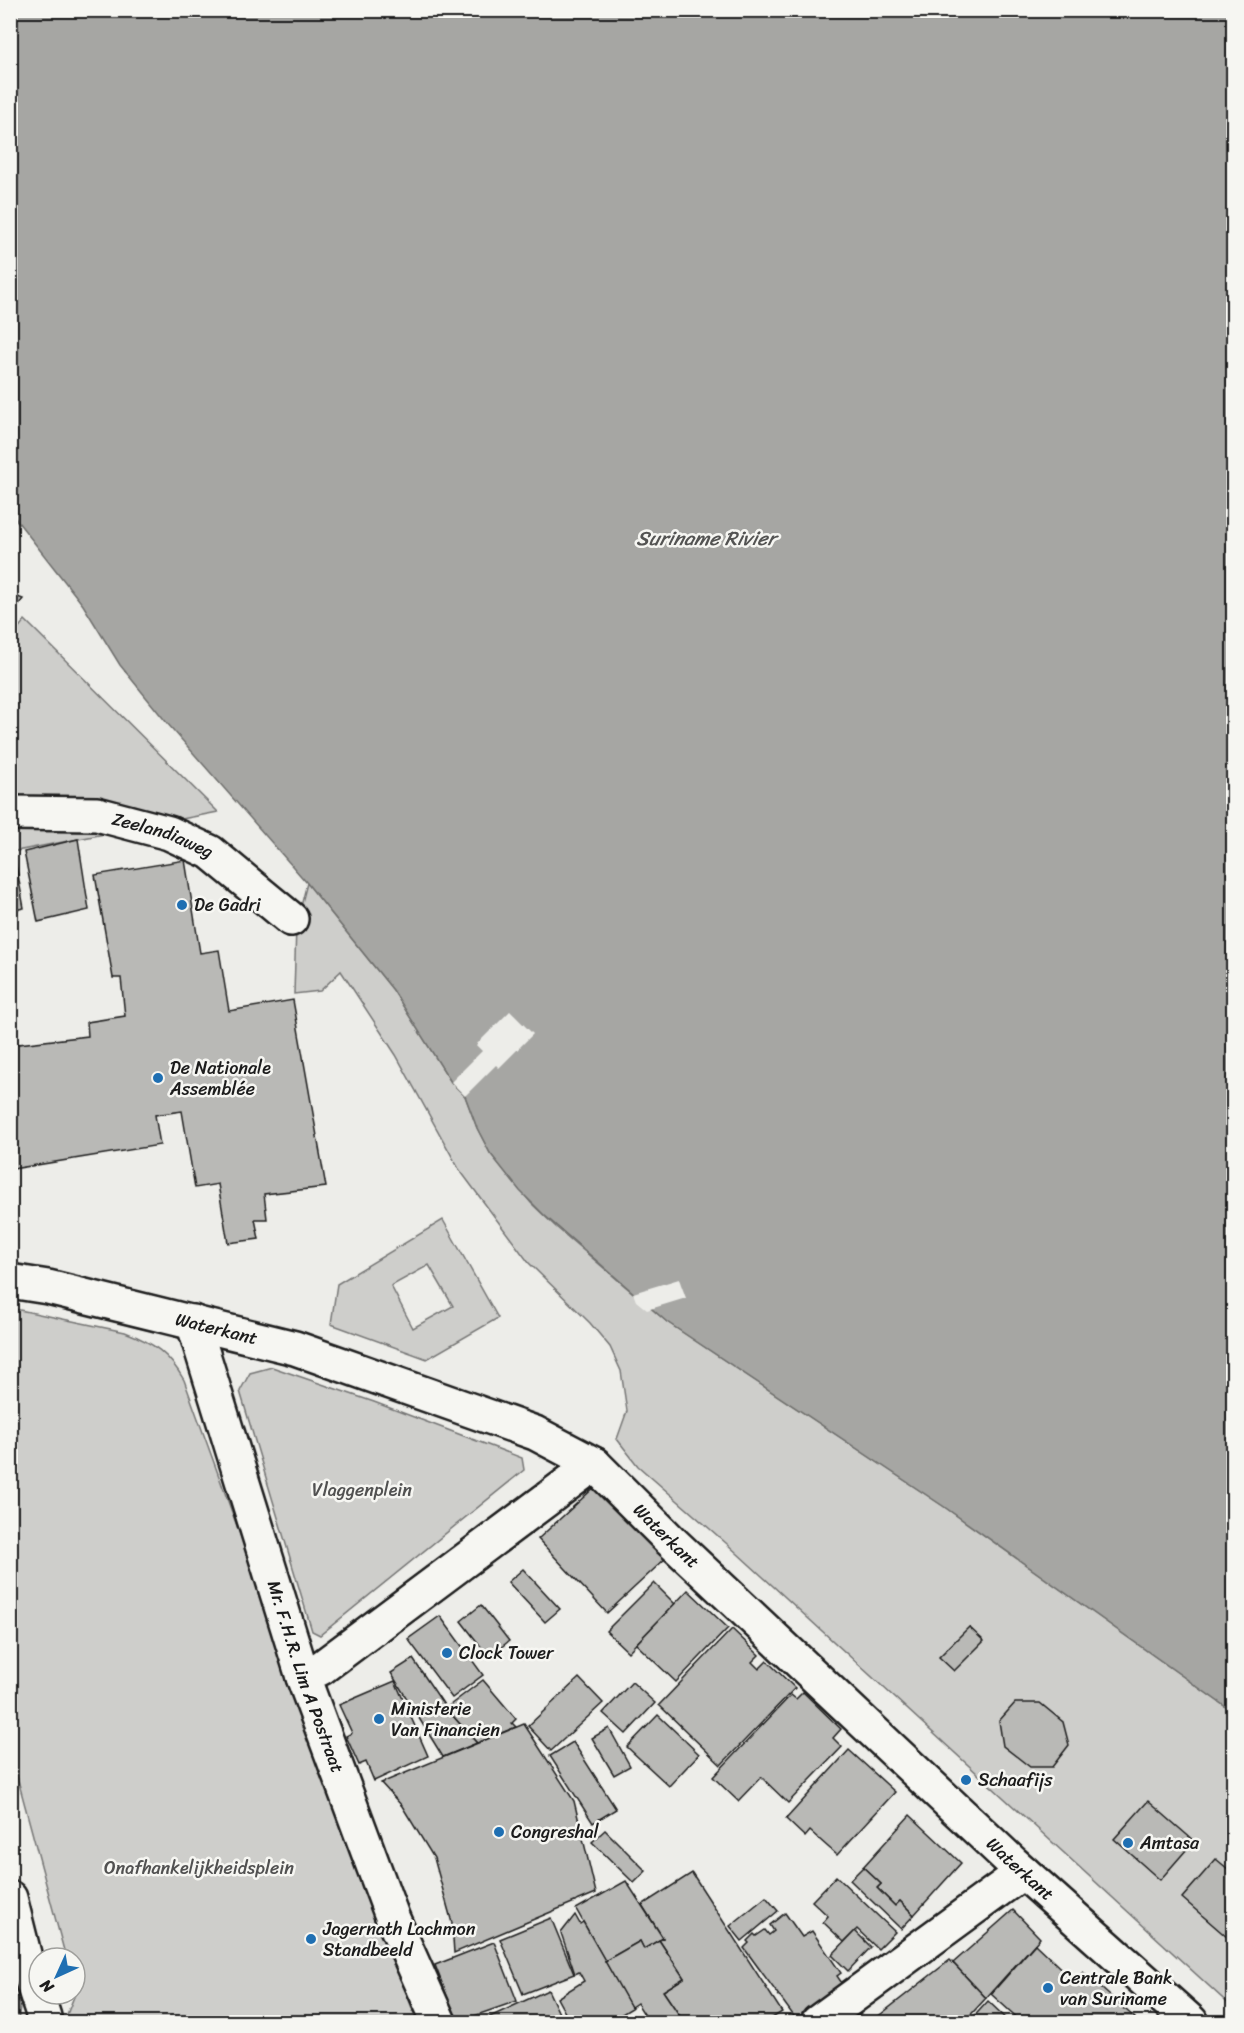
<svg xmlns="http://www.w3.org/2000/svg" width="1244" height="2033" font-family="Sriracha,sans-serif">
<rect width="100%" height="100%" fill="#edede9"/>
<filter id="ink" filterUnits="userSpaceOnUse"><feTurbulence type="fractalNoise" baseFrequency=".0167" numOctaves="2"/><feDisplacementMap in="SourceGraphic" scale="12" xChannelSelector="R" yChannelSelector="G"/><feConvolveMatrix kernelMatrix="1 2 1 2 8 2 1 2 1" color-interpolation-filters="sRGB"/></filter>
<g filter="url(#ink)">
<!-- green -->
<g fill="#cececb" stroke="#757574" stroke-width="1.5" fill-rule="evenodd">
<path d="M25 620 218 812 11 852V637Z"/>
<path d="M307 883 393 990 451 1082 465 1096 477 1128 490 1153 531 1203 556 1227 667 1322 943 1506 1233 1712V2008L726 1543 638 1466 617 1439 627 1411 621 1371 610 1347 590 1323 529 1263 459 1169 396 1055 341 971 320 991 294 994 296 926Z"/>
<path d="M443 1220 498 1318 427 1359 331 1324 337 1284ZM429 1265 453 1306 413 1328 391 1286Z"/>
<path d="M10 1308 125 1332C154 1343 169 1354 184 1380L417 2022H64L75 1994V1958H66L11 1754Z"/>
<path d="M272 1367 374 1402 522 1458 524 1470 320 1635 312 1631 240 1391 250 1373Z"/>
<path d="M10 1946 22 1990 18 2022H11Z"/>
</g>
<!-- water -->
<path fill="#a6a6a3" stroke="#6f6f6d" stroke-width="1.5" d="M11 11H1233V1712L943 1506 667 1322 544 1215 520 1191 490 1153 477 1128 465 1096 451 1082 393 990 307 883 167 723 120 665 83 605 11 513Z"/>
<!-- pier -->
<g fill="#edede9">
<path d="M510 1011 533 1034 499 1068 496 1065 465 1096 451 1082 482 1051 476 1045Z"/>
<path d="M679 1279 686 1298 647 1310 636 1301 633 1293Z"/>
</g>
<!-- building -->
<g fill="#b9b9b6" stroke="#1c1c1c" stroke-width="1.5">
<path d="M10 594 23 599 10 615Z"/>
<path d="M78 839 89 910 38 922 24 852Z"/>
<path d="M14 854 24 908 10 911V855Z"/>
<path d="M185 860 200 953 219 950 229 1011 293 1000 326 1187 264 1194 267 1219H255L259 1239 228 1243 218 1184 195 1188 182 1111 155 1115 160 1145 12 1169 10 1045 88 1036 87 1022 125 1016 121 978H113L95 875Z"/>
<path d="M598 1484 666 1558 607 1613 538 1539Z"/>
<path d="M523 1569 560 1609 545 1622 508 1582Z"/>
<path d="M654 1583 675 1604 628 1652 606 1631Z"/>
<path d="M688 1590 728 1628 676 1682 636 1644Z"/>
<path d="M481 1605 509 1641 489 1657 461 1621Z"/>
<path d="M440 1616 483 1675 452 1698 408 1639Z"/>
<path d="M969 1627 984 1641 954 1671 939 1657Z"/>
<path d="M732 1629 759 1655 752 1662 759 1669 767 1661 795 1688 721 1765 659 1705Z"/>
<path d="M413 1659 446 1708 477 1743 443 1757 391 1673Z"/>
<path d="M579 1678 603 1703 551 1751 528 1726Z"/>
<path d="M483 1680 516 1719 512 1723 516 1727 477 1743 446 1708Z"/>
<path d="M395 1681 428 1756 374 1781 366 1762 359 1765 346 1736 352 1733 339 1705Z"/>
<path d="M632 1682 655 1703 626 1734 603 1713Z"/>
<path d="M803 1692 841 1729 833 1738 842 1747 788 1803 761 1777 738 1801 713 1777 791 1695 796 1699Z"/>
<path d="M1015 1703H1040L1063 1722 1069 1745 1052 1767H1030L1003 1746 999 1721Z"/>
<path d="M658 1715 699 1754 669 1786 627 1747Z"/>
<path d="M524 1724 574 1801 596 1893 454 1953 452 1923 434 1858 402 1806 381 1783Z"/>
<path d="M609 1728 630 1766 614 1775 592 1738Z"/>
<path d="M573 1742 616 1809 593 1823 550 1756Z"/>
<path d="M849 1750 895 1792 837 1855 810 1831 805 1837 786 1819Z"/>
<path d="M1148 1801 1194 1841 1160 1880 1114 1839Z"/>
<path d="M910 1815 961 1863 914 1915 900 1901 895 1906 877 1888 881 1884 863 1867Z"/>
<path d="M605 1830 646 1871 634 1883 592 1842Z"/>
<path d="M1216 1859 1234 1874V1931L1228 1938 1182 1898Z"/>
<path d="M863 1867 881 1884 877 1888 895 1906 900 1901 914 1915 901 1929 850 1880Z"/>
<path d="M692 1873 782 2012 766 2022H684L663 1991 684 1978 659 1940 663 1938 642 1905Z"/>
<path d="M836 1876 895 1932 878 1949 857 1929 844 1942 823 1922 828 1916 812 1901Z"/>
<path d="M626 1881 663 1938 644 1949 640 1941 605 1961 576 1909Z"/>
<path d="M766 1897 778 1911 742 1941 730 1926Z"/>
<path d="M1013 1910 1040 1938 986 1998 953 1963Z"/>
<path d="M785 1913 802 1937 812 1931 841 1973 837 1976 844 1986 796 2019 744 1948 749 1943 747 1941 754 1934 756 1936 765 1930 769 1935 774 1931 770 1925Z"/>
<path d="M575 1915 580 1924 583 1922 632 2008 609 2022H570L557 1998 584 1981 579 1972 575 1974 561 1933Z"/>
<path d="M551 1918 574 1974 523 1994 500 1939Z"/>
<path d="M855 1931 871 1947 848 1971 832 1955Z"/>
<path d="M659 1940 684 1978 663 1991 684 2022H649L637 2003 631 2007 605 1961 640 1941 644 1949Z"/>
<path d="M494 1942 517 2001 457 2022 435 1965Z"/>
<path d="M1035 1944 1075 1982 1083 1972 1135 2018 1131 2022H1022L991 1994Z"/>
<path d="M950 1960 986 1998 964 2022H871Z"/>
<path d="M548 1990 563 2022H484L483 2020Z"/>
<path d="M988 2001 1010 2022H969Z"/>
</g>
<g fill="none" stroke-linecap="round" stroke-linejoin="round">
<!-- minor casing -->
<g stroke="#1c1c1c" stroke-width="38">
<g id="minor">
<path id="s1" d="M10 813 97 814 169 833 210 852 291 919"/>
<path id="s2" d="M193 1322 303 1677 393 1919 439 2022"/>
<path d="M303 1677 321 1668 594 1464"/>
<path d="M818 2022 1023 1872"/>
</g>
</g>
<!-- major casing -->
<g stroke="#1c1c1c" stroke-width="38">
<g id="major">
<path id="s3" d="M10 1281 48 1287 295 1348 535 1433 594 1464 670 1540 1013 1863 1191 2022"/>
<path d="M10 1898 26 1962 44 2017 42 2022"/>
</g>
</g>
<!-- minor -->
<use href="#minor" stroke="#f6f6f2" stroke-width="33"/>
<!-- major -->
<use href="#major" stroke="#f6f6f2" stroke-width="33"/>
</g>
</g>
<!-- markers -->
<g fill="#1f6fb2" stroke="#f6f6f2" stroke-width="2">
<circle cx="182" cy="905" r="6"/>
<circle cx="158" cy="1078" r="6"/>
<circle cx="447" cy="1653" r="6"/>
<circle cx="379" cy="1719" r="6"/>
<circle cx="966" cy="1780" r="6"/>
<circle cx="499" cy="1832" r="6"/>
<circle cx="1128" cy="1843" r="6"/>
<circle cx="311" cy="1939" r="6"/>
<circle cx="1048" cy="1988" r="6"/>
</g>
<g text-anchor="middle" stroke-width="5" stroke-linejoin="round" paint-order="stroke">
<!-- street labels -->
<g font-size="18" fill="#1c1c1c" stroke="#f6f6f2">
<text dy="6" stroke="none"><textPath href="#s1" startOffset="156">Zeelandiaweg</textPath></text>
<text dy="6" stroke="none"><textPath href="#s3" startOffset="212">Waterkant</textPath></text>
<text dy="6" stroke="none"><textPath href="#s3" startOffset="716">Waterkant</textPath></text>
<text dy="6" stroke="none"><textPath href="#s2" startOffset="372">Mr. F.H.R. Lim A Postraat</textPath></text>
<text dy="6" stroke="none"><textPath href="#s3" startOffset="1202">Waterkant</textPath></text>
</g>
<!-- poi labels -->
<g font-size="18" fill="#1c1c1c" stroke="#f6f6f2" text-anchor="start">
<text x="194" y="911">De Gadri</text>
<text x="170" y="1074">De Nationale<tspan x="170" dy="21">Assemblée</tspan></text>
<text x="459" y="1659">Clock Tower</text>
<text x="391" y="1715">Ministerie<tspan x="391" dy="21">Van Financien</tspan></text>
<text x="978" y="1786">Schaafijs</text>
<text x="511" y="1838">Congreshal</text>
<text x="1140" y="1849">Amtasa</text>
<text x="323" y="1935">Jagernath Lachmon<tspan x="323" dy="21">Standbeeld</tspan></text>
<text x="1060" y="1984">Centrale Bank<tspan x="1060" dy="21">van Suriname</tspan></text>
</g>
<!-- park labels -->
<g font-size="18" fill="#515151" stroke="#f6f6f2">
<text x="362" y="1496">Vlaggenplein</text>
<text x="199" y="1874">Onafhankelijkheidsplein</text>
</g>
<!-- water labels -->
<g font-size="20" font-style="italic" fill="#535352" stroke="#f6f6f2">
<text x="706" y="545">Suriname Rivier</text>
</g>
</g>
<!-- margin -->
<rect width="1244" height="2033" fill="none" stroke="#f6f6f2" stroke-width="36"/>
<rect x="18" y="18" width="1208" height="1997" fill="none" stroke="#1c1c1c" stroke-width="2" filter="url(#ink)"/>
<!-- north arrow -->
<g transform="translate(57 1976) rotate(225)"><circle r="28" fill="#f6f6f2" stroke="#9f9f9c" stroke-width="1.5"/>
<path d="M0-4.5L10 22L0 15L-10 22Z" fill="#1f6fb2"/>
<text y="-9" font-size="16" font-weight="bold" text-anchor="middle" fill="#1c1c1c">N</text>
</g>
</svg>
